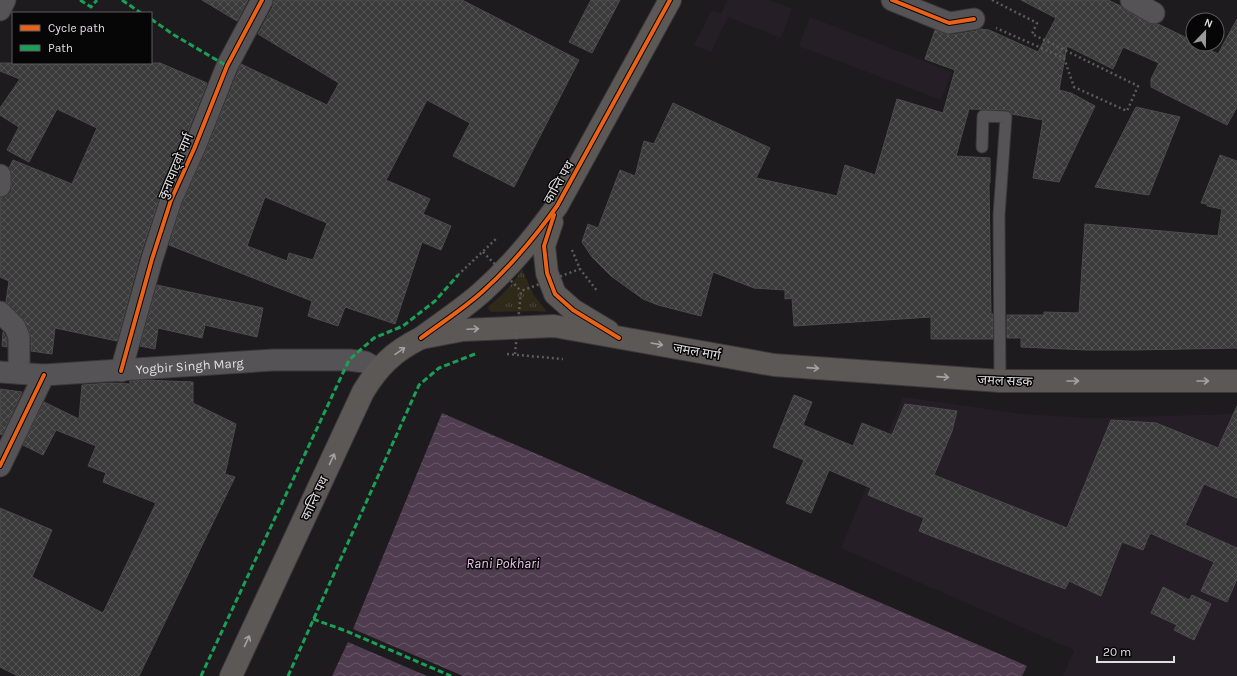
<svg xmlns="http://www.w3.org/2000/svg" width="1237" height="676" font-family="Karla,'Noto Sans Devanagari',sans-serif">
<defs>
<pattern id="grass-tufts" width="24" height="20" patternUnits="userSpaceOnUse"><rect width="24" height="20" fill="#2f2919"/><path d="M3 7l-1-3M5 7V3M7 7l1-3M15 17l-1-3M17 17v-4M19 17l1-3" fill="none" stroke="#4d483a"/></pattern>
<pattern id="water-waves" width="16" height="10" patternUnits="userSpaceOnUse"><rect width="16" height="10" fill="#4f3c4f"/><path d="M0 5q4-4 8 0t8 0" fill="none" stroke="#685868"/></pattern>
<pattern id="building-cross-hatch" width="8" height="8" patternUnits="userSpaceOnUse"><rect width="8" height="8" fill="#3b3a3b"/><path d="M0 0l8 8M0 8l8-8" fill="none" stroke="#575657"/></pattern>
</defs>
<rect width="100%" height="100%" fill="#1d1b1d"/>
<!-- built -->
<g fill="#261e26">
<path d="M727 0H770L792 9 781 38 728 17 711 52 694 45 712 10 721 14Z"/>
<path d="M810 17 952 72 941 100 799 46Z"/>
<path d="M903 397 1022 414 1091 418 1237 414V676H1063L1074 650 841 548Z"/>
</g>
<!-- grass -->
<path fill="url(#grass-tufts)" d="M522 269 533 294 547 312 535 311 492 312 489 310 488 307 490 305C503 295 514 283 522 269Z"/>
<!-- water -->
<g fill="url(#water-waves)">
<path d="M442 413 1027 666 1022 676H463L353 629Z"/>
<path d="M348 642 427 676H332Z"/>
</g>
<!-- building -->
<g fill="url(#building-cross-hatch)" stroke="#4c4b4c" fill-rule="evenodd">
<path d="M202 0H248L237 21Z"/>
<path d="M274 0H462L579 60 514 187 453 156 470 123 427 100 386 180 430 199 423 214 451 226 441 250 422 242 395 324 345 307 338 326 308 316 312 301 169 245 182 204 205 153 241 64 327 105 339 83 258 34 273 6ZM265 197 327 223 313 260 289 253 287 261 247 246Z"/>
<path d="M591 0H620L592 53 569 42Z"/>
<path d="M1021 0H1108L1121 6 1125 10 1148 23 1154 25 1158 24 1193 41V44H1198L1218 54 1237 19V107L1227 125 1151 87V79L1159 63 1123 47 1113 69 1067 46 1059 90 1071 93 1095 106 1059 182 1033 178 1043 120 1012 114 1010 111 1006 110 969 109 956 156 990 158V183H989L991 314H993V339H931V317L794 326 792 298 785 299V290L754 288 713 272 701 316 658 305 643 299 611 276 592 257 582 242 588 224 598 228 620 170 635 176 644 141 654 144 673 103 770 148 756 178 837 196 845 165 875 175 897 99 943 113 955 70 925 59 935 30 945 34 951 35 976 31 981 29 989 30 1038 52 1056 18Z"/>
<path d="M0 63H160L207 83 183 144 160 196 140 256 117 341 55 328 52 354 31 351V337L26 323 6 302 9 281 0 277V198L6 196 11 192 12 175 9 168 13 160 72 184 97 128 57 109 29 162 7 150 19 127 0 115V108L20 79 0 71Z"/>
<path d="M1136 107 1180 117 1149 195 1095 187Z"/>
<path d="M1220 155 1237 161V348L1132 350H1087L1021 347V338H1007V315H1044V312L1079 313 1085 224 1218 236 1222 209 1207 206V204L1201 203Z"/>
<path d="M157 285 263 308 257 337 205 325 202 338 158 328 155 349 140 346Z"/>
<path d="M3 332 7 339V347L2 346Z"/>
<path d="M144 380 193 382V403L236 424 225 474 235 477 139 676H18L0 667V508L52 530 32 577 103 613 156 503 103 482 106 473 88 466 96 446 56 430 43 455 23 445 44 402 79 419 82 385 111 383 130 384V381Z"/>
<path d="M0 389 22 392 2 435 0 434Z"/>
<path d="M794 395 812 402 803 425 853 446 862 423 892 435 905 404 957 411 952 431 934 475 1067 528 1111 420 1156 423 1218 448 1237 406V498L1204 484 1185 525 1237 548V579L1227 602 1201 591 1214 562 1150 533 1143 550 1122 542 1101 596 1069 581 1065 589 919 531 924 518 868 495 871 488 829 470 811 513 786 503 804 460 773 447Z"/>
<path d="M1163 587 1189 600 1192 595 1211 604 1194 640 1174 630 1177 625 1151 613Z"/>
</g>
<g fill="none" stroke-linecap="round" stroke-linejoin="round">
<!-- lane casing -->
<g stroke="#3a383a" stroke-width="13">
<path id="lane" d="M982 147 983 116 1006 117 999 215 1000 381"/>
</g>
<!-- street casing -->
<g stroke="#3a383a" stroke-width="23">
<g id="street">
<path d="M892 0 949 23 974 19"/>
<path d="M1131 0 1154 13"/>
<path d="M0 10 5 0"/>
<path d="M0 175V186"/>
<path d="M0 312 15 327 19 337V373"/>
<path d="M121 371 152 259 171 200 194 149 227 66 262 0"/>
<path id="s1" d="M0 372 44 375 273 360H349L365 362 378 369"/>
<path d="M0 466 44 375"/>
</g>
</g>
<!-- primary casing -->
<g stroke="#3a383a" stroke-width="24">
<g id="primary">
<path d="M552 222 544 246 547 273 555 294 573 310 608 331"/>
<path d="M421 338 463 330 554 326 774 365 1000 381H1237"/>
<path d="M231 676 363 392C378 367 394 351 421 338 441 323 463 309 482 292 511 266 535 237 557 206L670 0"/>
</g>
</g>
<!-- path -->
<g stroke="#5d5c5d" stroke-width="2.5" stroke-dasharray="2 3" stroke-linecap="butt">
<path d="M992 0 1037 23 1032 34 1138 86 1127 111 1074 87 1064 58 996 28"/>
<path d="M572 250 580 269 598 292"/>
<path d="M458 275 497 238"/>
<path d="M507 354 563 359"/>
</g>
<!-- lane -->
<use href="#lane" stroke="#555355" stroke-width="11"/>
<!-- street -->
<use href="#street" stroke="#555355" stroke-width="21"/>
<!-- primary -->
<use href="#primary" stroke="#5c5855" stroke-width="22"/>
<!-- path-bridge -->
<g stroke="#5d5c5d" stroke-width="2.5" stroke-dasharray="2 3" stroke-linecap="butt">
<path d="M483 252 521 291"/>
<path d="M515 354 521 291 580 269"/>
</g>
<!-- quiet -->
<g stroke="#1a9f57" stroke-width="3" stroke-dasharray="6 3" stroke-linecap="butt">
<path d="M80 0 91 7 97 0"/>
<path d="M122 0 141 13"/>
<path d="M151 19 174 35 227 66"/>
<path d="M313 619 346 631 451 676"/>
<path d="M201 676 349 360 374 338 403 326 435 301 458 275"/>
<path d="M288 676 419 385 439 368 475 354"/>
</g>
<!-- cycleway casing -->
<g stroke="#070607" stroke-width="6">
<g id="cycleway">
<path d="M892 0 949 23 974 19"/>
<path d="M554 215 544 246 547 273 555 294 573 310 619 338"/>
<path d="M421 338C441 323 463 309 482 292 511 266 535 237 557 206L670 0"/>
<path d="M121 371 152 259 171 200 194 149 227 66 262 0"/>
<path d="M0 466 44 375"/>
</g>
</g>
<!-- cycleway -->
<use href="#cycleway" stroke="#ea6118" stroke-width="4"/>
</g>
<!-- one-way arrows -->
<defs><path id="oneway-shaft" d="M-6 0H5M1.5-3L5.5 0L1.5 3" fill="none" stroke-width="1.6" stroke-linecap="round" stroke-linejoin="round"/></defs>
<g stroke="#a5a1a1">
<use href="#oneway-shaft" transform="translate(473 329) rotate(-3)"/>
<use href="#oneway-shaft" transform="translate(657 344) rotate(10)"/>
<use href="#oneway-shaft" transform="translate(400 351) rotate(-35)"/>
<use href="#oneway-shaft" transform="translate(813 368) rotate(4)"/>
<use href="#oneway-shaft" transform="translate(943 377) rotate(4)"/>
<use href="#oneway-shaft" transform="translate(1073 381)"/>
<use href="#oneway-shaft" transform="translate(1203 381)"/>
<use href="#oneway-shaft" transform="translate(332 459) rotate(-65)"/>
<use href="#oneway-shaft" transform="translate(247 641) rotate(-65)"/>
</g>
<g text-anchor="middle" stroke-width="3" stroke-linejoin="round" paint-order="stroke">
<!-- street labels -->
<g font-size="13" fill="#e0dde0" stroke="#070607">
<text transform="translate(175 166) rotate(-67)" y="5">कुनायाट्वो मार्ग</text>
<text transform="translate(558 182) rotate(-60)" y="5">कान्ति पथ</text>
<text transform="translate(697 351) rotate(10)" y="5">जमल मार्ग</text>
<text dy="5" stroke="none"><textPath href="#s1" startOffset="190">Yogbir Singh Marg</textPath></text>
<text transform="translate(1005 380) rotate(2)" y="5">जमल सडक</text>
<text transform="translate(314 498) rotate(-65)" y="5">कान्ति पथ</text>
</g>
<!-- water labels -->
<g font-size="14" font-style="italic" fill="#edc3ed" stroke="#070607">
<text x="503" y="568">Rani Pokhari</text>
</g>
</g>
<!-- legend -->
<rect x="12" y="12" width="140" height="52" fill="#070607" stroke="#5e5c5e"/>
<rect x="20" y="25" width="20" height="6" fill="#ea6118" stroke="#5e5c5e"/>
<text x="48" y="32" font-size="12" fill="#e0dde0">Cycle path</text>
<rect x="20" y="45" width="20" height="6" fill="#1a9f57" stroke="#5e5c5e"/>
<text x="48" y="52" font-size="12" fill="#e0dde0">Path</text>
<!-- north arrow -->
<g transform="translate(1205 32) rotate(22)"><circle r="19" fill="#070607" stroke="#5e5c5e"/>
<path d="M0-3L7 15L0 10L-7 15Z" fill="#9c999c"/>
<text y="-6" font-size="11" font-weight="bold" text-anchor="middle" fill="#e0dde0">N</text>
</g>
<!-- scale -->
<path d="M1097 656v6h77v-6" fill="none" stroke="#e0dde0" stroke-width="2"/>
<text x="1103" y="656" font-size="12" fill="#e0dde0" stroke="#070607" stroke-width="3" paint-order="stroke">20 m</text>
</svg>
